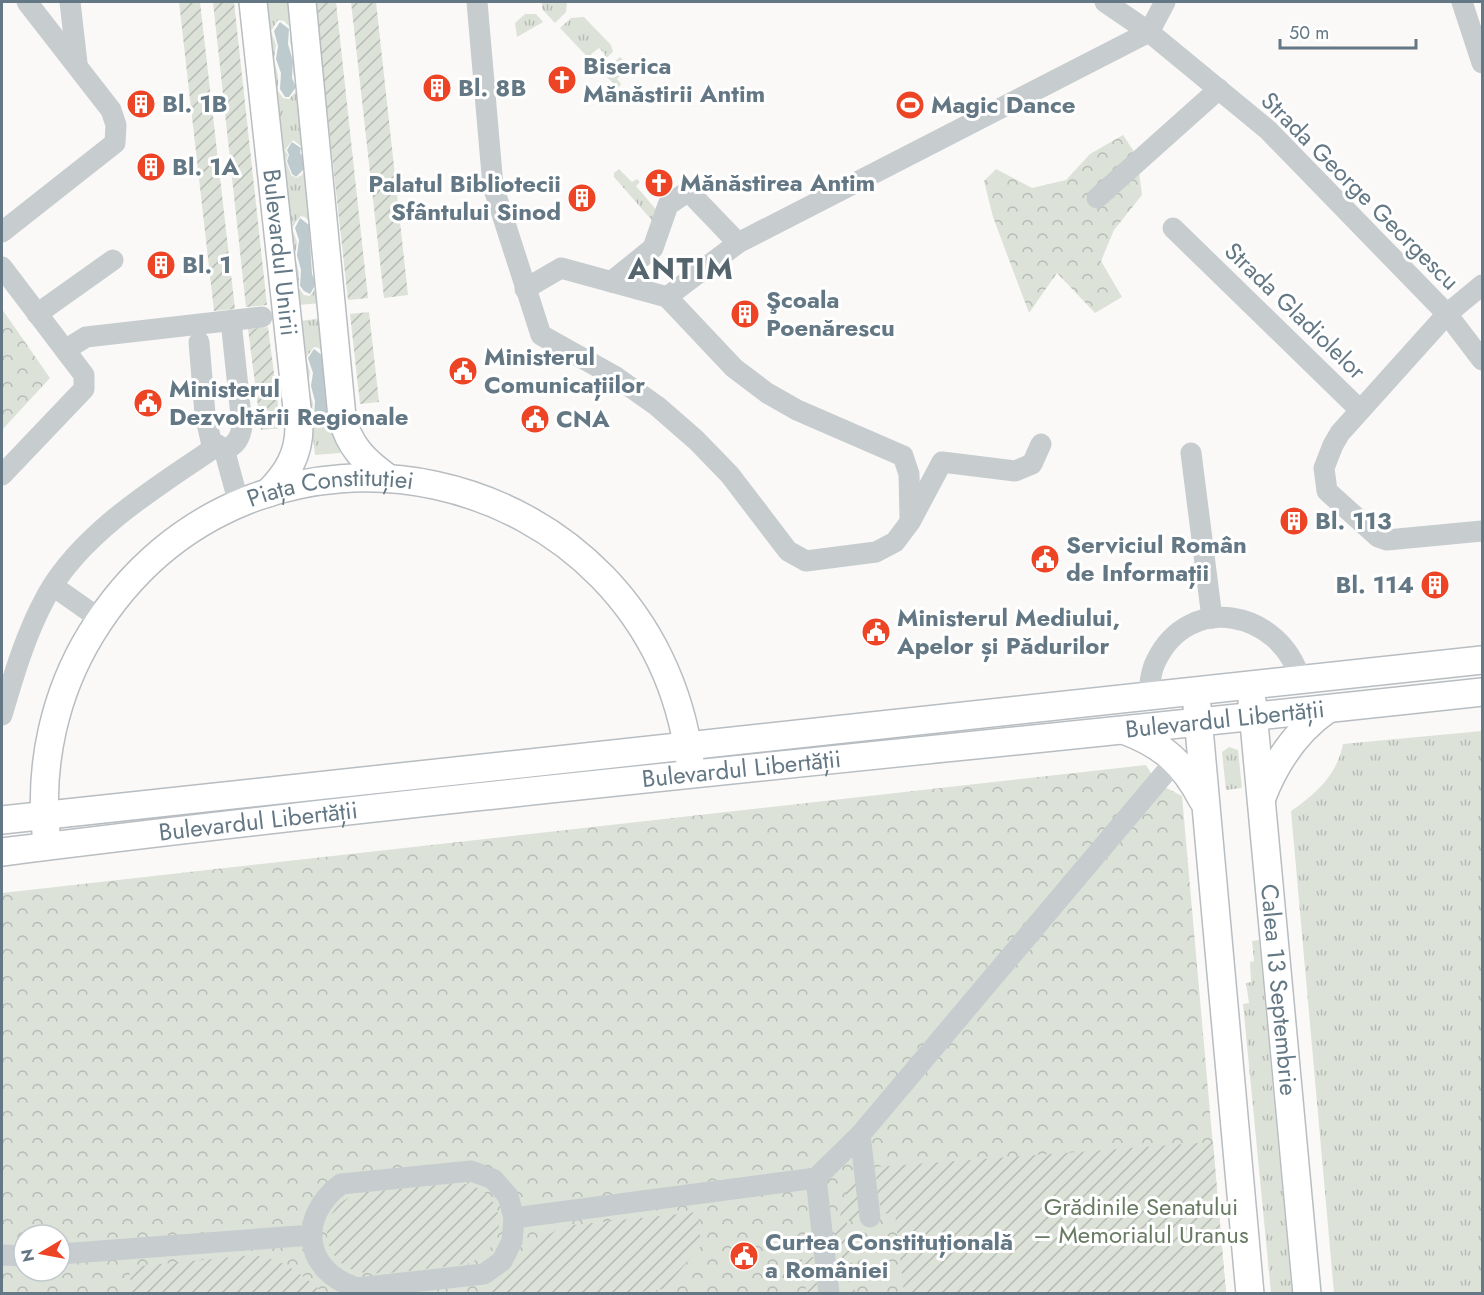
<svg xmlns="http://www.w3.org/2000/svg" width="1484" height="1295" font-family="Jost,sans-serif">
<defs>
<pattern id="grass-tufts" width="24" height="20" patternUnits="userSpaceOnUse" patternTransform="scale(1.5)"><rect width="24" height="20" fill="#dce2d8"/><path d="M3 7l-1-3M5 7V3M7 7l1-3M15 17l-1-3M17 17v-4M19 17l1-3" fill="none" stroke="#b6bcb5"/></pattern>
<pattern id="forest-crowns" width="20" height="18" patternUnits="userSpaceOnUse" patternTransform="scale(1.5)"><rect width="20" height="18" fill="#dce2d8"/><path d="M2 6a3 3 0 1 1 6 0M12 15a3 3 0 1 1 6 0" fill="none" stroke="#b6bcb5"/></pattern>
<pattern id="garden-furrows" width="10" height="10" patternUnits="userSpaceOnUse" patternTransform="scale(1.5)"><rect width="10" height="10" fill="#dce2d8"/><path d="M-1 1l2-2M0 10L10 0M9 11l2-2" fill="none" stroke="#b6bcb5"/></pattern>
</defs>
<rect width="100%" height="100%" fill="#faf9f7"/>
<!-- grass -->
<g fill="url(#grass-tufts)" fill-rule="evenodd">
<path d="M264 2H290L323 303 298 305ZM278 20 284 21 291 28 290 43 294 51 293 73 298 89 289 99 283 98 278 91V76L274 59 276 45 271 31ZM293 140 302 147 305 169 302 175 296 178 291 175 286 161 288 155 285 150ZM300 216 305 217 311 224V241L318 285 310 296 304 295 299 288V273L295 256 297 242 292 228Z"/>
<path d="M542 2H567L566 12 555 23 542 9Z"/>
<path d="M525 14H536L543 22 517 37 515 23Z"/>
<path d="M584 17 611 45 613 52 605 59 603 57 605 54 599 48 591 54 597 61 601 59 603 61 597 67 560 28 571 18Z"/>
<path d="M620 57 629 66 617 79 621 84 618 88 603 73Z"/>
<path d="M619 169 632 182 637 179 640 182 636 186 659 213 655 224 614 177V173Z"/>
<path d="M324 318 340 453 315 455 300 321ZM314 347 319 348 322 353 329 418 324 426 318 425 312 418 313 403 308 386 310 372 306 358Z"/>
<path d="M1482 731V1293H1334L1291 811C1316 794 1337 775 1343 744Z"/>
<path d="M1229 747 1238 750 1242 788 1226 790 1222 752Z"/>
<path d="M1259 940 1292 1293H1271L1243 1004 1249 1003 1246 983 1251 982 1250 962 1254 961 1252 941Z"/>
</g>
<!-- forest -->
<g fill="url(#forest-crowns)" fill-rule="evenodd">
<path d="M1123 135 1137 156 1142 195 1114 230 1101 261 1122 297 1095 313 1057 273 1029 313 993 217 984 181 996 169 1032 188 1066 180 1090 154Z"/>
<path d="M2 309 50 378 2 430Z"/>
<path d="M1146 765 1157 783 1182 796 1226 1293H2V893ZM24 1235H60V1271H24Z"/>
</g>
<!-- garden -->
<g fill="url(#garden-furrows)">
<path d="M179 2H200L235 309 214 311Z"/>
<path d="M213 2H234L267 305 246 307Z"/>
<path d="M315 2H336L368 298 348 300Z"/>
<path d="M351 2H376L408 295 384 298Z"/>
<path d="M369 312 379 402 360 404 350 314Z"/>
<path d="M268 327 281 428 261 430 248 329Z"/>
<path d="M1213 1142 1226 1293H904L895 1213 881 1214 875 1167Z"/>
<path d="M859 1182 862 1218 847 1221 855 1293H850L847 1266 836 1267V1230L848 1188 853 1183Z"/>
<path d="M456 1183C507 1184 515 1247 467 1264 441 1266 383 1277 360 1272 338 1268 323 1246 328 1224 332 1207 344 1198 360 1193Z"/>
<path d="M698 1212 701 1246 664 1289 624 1294 485 1293 515 1269 545 1237 563 1226Z"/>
<path d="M254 1255C290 1262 297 1272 324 1293H132L129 1267Z"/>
<path d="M814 1257 818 1293H799L800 1291 806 1290 802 1259Z"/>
</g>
<!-- water -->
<g fill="#bdcbce">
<path d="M280 22 289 29 288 44 293 61 292 78 296 87 289 97H285L280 89 281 73 276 59 278 46 274 31Z"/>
<path d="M292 142 301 148 300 153 303 157 304 169 296 177 292 174 287 161 289 155 287 150Z"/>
<path d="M300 218 309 225 312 274 316 284 310 294 304 291 300 286 301 270 297 255 299 240 295 228Z"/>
<path d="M314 349 323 356V372L327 388 326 405 330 414 324 424H320L314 416 315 401 311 386 313 373 308 358Z"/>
</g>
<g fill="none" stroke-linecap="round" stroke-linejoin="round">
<!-- major casing -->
<g stroke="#b8bdc1" stroke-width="30">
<g id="major">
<path id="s1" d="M253 2 299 427C299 455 287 474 268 493"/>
<path d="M302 2 342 417C349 446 364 461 388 478"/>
<path id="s2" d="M1252 701 1307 1294"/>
<path d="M1197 706 1250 1294"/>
<path d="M1126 731C1163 745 1184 764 1202 799"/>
<path d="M1262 797C1276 761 1296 731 1328 709"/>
<path d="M2 820 1482 660"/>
<path id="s3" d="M46 833C39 764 55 693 91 634 252 371 650 458 690 762"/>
<path id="s4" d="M2 852C494 790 989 746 1482 692"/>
</g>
</g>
<!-- minor -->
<g stroke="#c7cccf" stroke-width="21">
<path d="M70 2 77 63"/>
<path d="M477 2 493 186 541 335 616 377 657 406 696 440 730 475 788 551 806 561 876 552 895 542 910 522 942 462 1015 471 1032 464 1041 444"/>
<path d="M1105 2 1149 32 1268 130 1447 314 1482 360"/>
<path d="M1462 2 1482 63"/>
<path d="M1097 198 1219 89"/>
<path d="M1173 228 1360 410"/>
<path d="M2 232 115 143 116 125 111 110 27 2"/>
<path d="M2 267 84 375V389L2 475"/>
<path d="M611 282 653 248 668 205 684 194H691L738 243"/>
<path d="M1482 285 1447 314 1340 433 1333 445 1324 468 1327 491 1378 537 1387 540 1482 531"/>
<path d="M525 289 561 268 667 297 734 368 767 393 797 410 903 456 909 474 910 518"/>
<path d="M667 297 738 243 1149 32 1165 2"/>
<path d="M37 314 113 260"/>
<path d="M199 342 205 414 211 441 224 449C236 447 241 436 242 425L231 321"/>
<path d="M65 350 86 337 262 317"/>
<path d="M224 449 239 504"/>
<path d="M1191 453 1212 618"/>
<path d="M53 586 100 619"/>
<path d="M1148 697C1150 685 1150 672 1156 661 1189 592 1280 610 1300 679"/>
<path d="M2 715C14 674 26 633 47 595 82 532 159 485 217 446"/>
<path d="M860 1135 870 1217"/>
<path d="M471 1171 493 1179 508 1196 514 1218 512 1241 502 1261 484 1274 357 1288C303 1271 297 1217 341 1184Z"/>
<path d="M816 1178 829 1294"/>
<path d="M514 1218 816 1178 860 1135 1176 760"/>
<path d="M60 1254 312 1235"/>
<path d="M2 1255 24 1256"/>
</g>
<!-- major -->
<use href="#major" stroke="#fff" stroke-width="27"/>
</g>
<!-- icons -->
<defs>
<g id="church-disc" transform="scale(1.5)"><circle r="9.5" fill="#ec4424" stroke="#fff"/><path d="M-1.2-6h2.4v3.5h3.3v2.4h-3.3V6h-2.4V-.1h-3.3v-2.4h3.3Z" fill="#fff"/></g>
<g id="building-disc" transform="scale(1.5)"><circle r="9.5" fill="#ec4424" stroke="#fff"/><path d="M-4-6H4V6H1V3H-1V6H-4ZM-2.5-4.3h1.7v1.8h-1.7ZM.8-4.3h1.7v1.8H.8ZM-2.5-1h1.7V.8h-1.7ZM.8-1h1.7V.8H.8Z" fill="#fff"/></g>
<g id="stadium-disc" transform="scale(1.5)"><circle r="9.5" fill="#ec4424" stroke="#fff"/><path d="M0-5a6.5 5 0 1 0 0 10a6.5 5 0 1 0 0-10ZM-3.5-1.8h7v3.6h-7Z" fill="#fff"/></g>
<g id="civic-disc" transform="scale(1.5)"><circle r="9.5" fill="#ec4424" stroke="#fff"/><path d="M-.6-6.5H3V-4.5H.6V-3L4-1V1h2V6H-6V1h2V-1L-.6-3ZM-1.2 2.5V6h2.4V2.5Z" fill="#fff"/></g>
</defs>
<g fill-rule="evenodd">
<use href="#church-disc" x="562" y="80"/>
<use href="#building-disc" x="437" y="88"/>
<use href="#building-disc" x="141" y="104"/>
<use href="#stadium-disc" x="910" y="105"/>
<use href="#building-disc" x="151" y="167"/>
<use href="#church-disc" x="659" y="183"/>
<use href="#building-disc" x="582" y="198"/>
<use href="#building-disc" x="161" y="265"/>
<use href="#building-disc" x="745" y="314"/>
<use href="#civic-disc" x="463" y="371"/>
<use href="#civic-disc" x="148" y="403"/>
<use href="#civic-disc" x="535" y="419"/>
<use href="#building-disc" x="1294" y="521"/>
<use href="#civic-disc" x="1045" y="559"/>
<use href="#building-disc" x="1435" y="585"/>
<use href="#civic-disc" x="876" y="632"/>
<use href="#civic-disc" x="744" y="1256"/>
</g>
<g text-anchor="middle" stroke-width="6" stroke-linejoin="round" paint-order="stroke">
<!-- poi labels -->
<g font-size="24" font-weight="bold" fill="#637884" stroke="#fff" text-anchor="start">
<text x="583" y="74">Biserica<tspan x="583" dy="28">Mănăstirii Antim</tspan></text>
<text x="458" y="96">Bl. 8B</text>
<text x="162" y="112">Bl. 1B</text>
<text x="931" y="113">Magic Dance</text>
<text x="172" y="175">Bl. 1A</text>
<text x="680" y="191">Mănăstirea Antim</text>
<text x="561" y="192" text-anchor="end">Palatul Bibliotecii<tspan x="561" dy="28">Sfântului Sinod</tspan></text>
<text x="182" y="273">Bl. 1</text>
<text x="766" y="308">Şcoala<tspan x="766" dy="28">Poenărescu</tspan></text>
<text x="484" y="365">Ministerul<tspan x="484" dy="28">Comunicațiilor</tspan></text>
<text x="169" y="397">Ministerul<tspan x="169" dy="28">Dezvoltării Regionale</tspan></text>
<text x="556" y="427">CNA</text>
<text x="1315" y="529">Bl. 113</text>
<text x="1066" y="553">Serviciul Român<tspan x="1066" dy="28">de Informații</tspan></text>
<text x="1414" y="593" text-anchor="end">Bl. 114</text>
<text x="897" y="626">Ministerul Mediului,<tspan x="897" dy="28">Apelor și Pădurilor</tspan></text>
<text x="765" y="1250">Curtea Constituțională<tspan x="765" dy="28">a României</tspan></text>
</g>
<!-- street labels -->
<g font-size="24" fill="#637884" stroke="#fff">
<text transform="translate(1360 191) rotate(45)" y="8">Strada George Georgescu</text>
<text dy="8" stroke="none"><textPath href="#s1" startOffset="252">Bulevardul Unirii</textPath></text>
<text transform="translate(1295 311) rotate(44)" y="8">Strada Gladiolelor</text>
<text dy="8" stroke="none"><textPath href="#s3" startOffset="502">Piața Constituției</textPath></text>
<text dy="8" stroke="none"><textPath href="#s4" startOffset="1230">Bulevardul Libertății</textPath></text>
<text dy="8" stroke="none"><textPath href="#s4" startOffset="744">Bulevardul Libertății</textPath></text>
<text dy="8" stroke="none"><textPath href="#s4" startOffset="258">Bulevardul Libertății</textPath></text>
<text dy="8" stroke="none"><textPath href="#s2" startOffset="290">Calea 13 Septembrie</textPath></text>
</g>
<!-- park labels -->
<g font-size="24" fill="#687a62" stroke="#fff">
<text x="1141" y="1215">Grădinile Senatului<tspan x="1141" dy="28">– Memorialul Uranus</tspan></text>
</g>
<!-- district labels -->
<g font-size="30" font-weight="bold" letter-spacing="1.5" fill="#55656e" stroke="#fff">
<text x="681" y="279">ANTIM</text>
</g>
</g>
<!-- border -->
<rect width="1484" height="1295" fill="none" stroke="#637884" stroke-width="6"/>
<!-- north arrow -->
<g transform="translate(42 1253) rotate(260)"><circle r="28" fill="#ffffff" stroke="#c1c9ce" stroke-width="1.5"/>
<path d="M0-4.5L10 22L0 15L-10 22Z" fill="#ec4424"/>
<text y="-9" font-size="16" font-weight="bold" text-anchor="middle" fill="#637884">N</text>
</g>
<!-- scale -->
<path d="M1280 39v9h136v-9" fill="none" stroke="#637884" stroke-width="3"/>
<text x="1289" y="39" font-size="18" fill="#637884" stroke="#ffffff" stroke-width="4.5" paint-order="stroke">50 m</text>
</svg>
